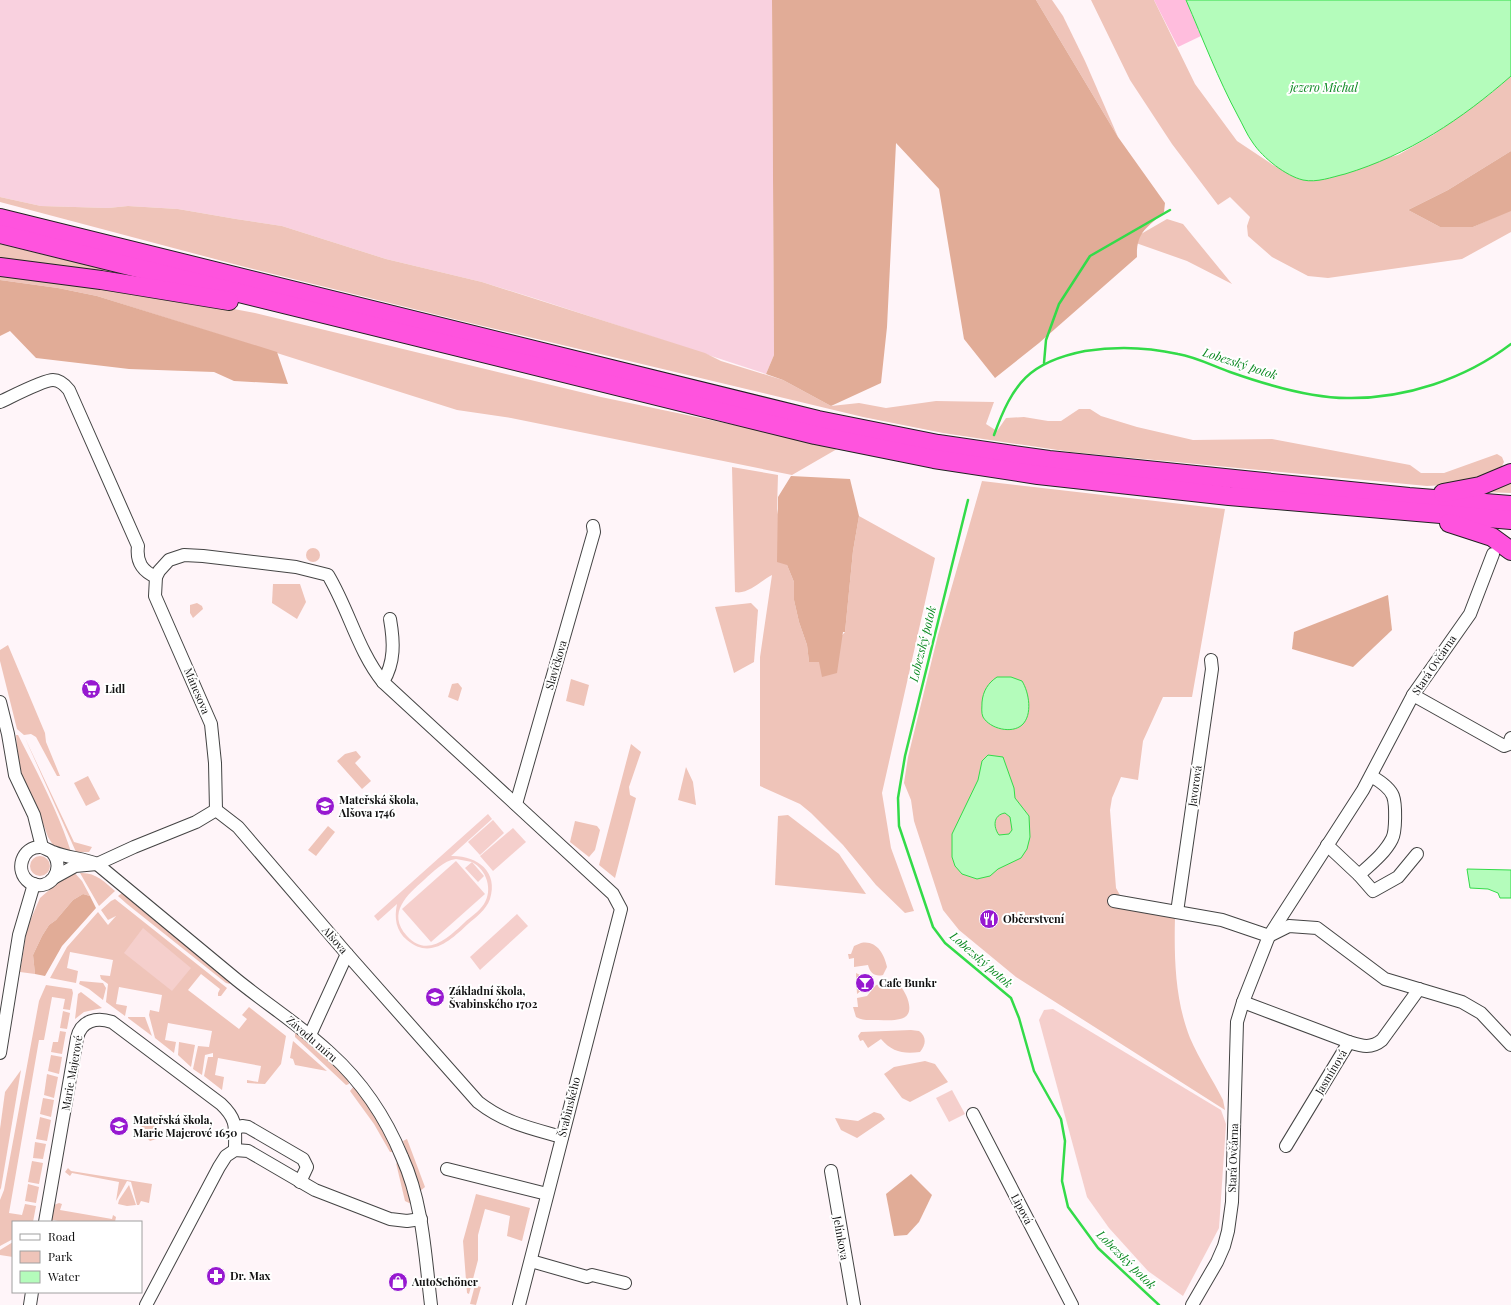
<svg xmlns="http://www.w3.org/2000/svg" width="1511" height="1305" font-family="'Playfair Display',serif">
<rect width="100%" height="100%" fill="#fff5f9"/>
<!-- farmland -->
<path fill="#f9d1df" d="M0 0H772L774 355 766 374 537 299 482 282 386 259 282 226 236 219 178 209 128 206 108 208 41 206 0 197Z"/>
<!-- green -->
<g fill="#efc4b9">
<path d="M1036 0H1052L1063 16 1085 61 1118 137Z"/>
<path d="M1091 0H1154L1195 84 1237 141 1273 165 1304 180 1398 155 1433 135 1489 95 1511 76V151L1448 190 1408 210 1440 227H1473L1511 210V232L1462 259 1328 278 1308 276 1272 257 1248 236 1247 226 1250 217 1230 197 1218 205 1172 144 1130 80Z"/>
<path d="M0 197 41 206 108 208 128 206 178 209 236 219 282 226 386 259 482 282 705 353 721 361 783 380 831 406 859 403 886 408 936 401 994 402 986 424 997 431 1006 418 1024 417 1048 421H1061L1079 409H1090L1101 416 1137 427 1193 440 1272 439 1410 465 1421 473H1444L1497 454 1502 457 1504 462 1498 474 1447 485 1427 486 1071 452 943 433 863 417 462 321 245 267 0 202Z"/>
<path d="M1167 219 1183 224 1232 284 1187 261 1136 243 1141 234Z"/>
<path d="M0 244 152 281 0 264Z"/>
<path d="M0 272 165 296 255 313 601 397 763 431 837 449 792 475 511 418 457 410 97 296 58 288 0 280Z"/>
<path d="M732 467 778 475 777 509 787 565 794 582V600L799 622 807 645 809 662 819 661 845 632 853 551 859 516 935 558 882 793 891 848 914 911 905 913 876 885 843 845 811 813 800 804 760 786V657L772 575C762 580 748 595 735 592Z"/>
<path d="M1511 480V493L1481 492Z"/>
<path d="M982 481 1225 509 1192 697H1163L1143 741 1138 780 1121 777 1112 798 1110 810 1116 888 1121 897 1175 917C1174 958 1175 1000 1190 1038 1199 1059 1213 1080 1223 1100L1225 1110 1016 977 959 930 943 910 914 821 911 800 904 783 908 757 938 635Z"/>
<circle cx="313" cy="555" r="7"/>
<path d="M273 584H300L306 602 297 619 272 603Z"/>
<path d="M197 603 202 606 203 609 193 618 190 613V605Z"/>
<path d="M751 603 758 610 754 662 734 673 715 607Z"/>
<path d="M8 645 45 733 46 742 60 776H57L36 737 31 734 24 735 17 729 0 661V650Z"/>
<path d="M571 679 589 685 584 706 566 701Z"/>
<path d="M458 683 462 688 458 701 448 697 452 684Z"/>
<path d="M16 735H18C38 774 59 813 72 855L60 850 53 845 48 837 40 815 19 770Z"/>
<path d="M25 738 74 842 92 847 89 852H76Z"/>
<path d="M631 744 641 752 629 787 630 795 636 798 615 878 599 865Z"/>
<path d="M356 751 361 757 355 763 371 781 362 789 337 761 345 754Z"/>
<path d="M686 767 693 782 696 805 678 800Z"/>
<path d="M88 776 100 799 86 806 74 783Z"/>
<path d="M788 815 839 854 866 894 775 885 778 816Z"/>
<path d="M575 821 597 826 600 830 595 850 589 857 570 842Z"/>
<path d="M328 826 335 832 316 856 308 850Z"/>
<circle cx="40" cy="866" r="10"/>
<path d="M72 870 82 881 90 896 83 894 73 900 56 920 49 925 42 936 33 955 35 974 20 972 27 928 40 898Z"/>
<path d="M80 873C95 872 105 882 115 891L99 906Z"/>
<path d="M122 893 229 980 230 984 226 983 127 904 118 896Z"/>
<path d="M115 899 227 988 221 996H218V993L220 989 201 974 188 990 239 1029 247 1019 242 1015 249 1007 286 1036 281 1064 265 1084 247 1083V1080L258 1082 261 1066 218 1058 215 1075 224 1077 222 1090 204 1076 208 1057H213V1053L205 1055 202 1075 193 1069 198 1046 209 1047 212 1031 168 1023 165 1040 176 1042 174 1053 155 1038 149 1015 150 1010 159 1012 162 995 119 987 116 1004 127 1006 125 1016 106 1002 108 984 101 979 100 975 110 976 113 960 70 952 67 968 78 971 76 983 50 978 67 947 98 912 108 925 116 916 108 920 101 910 111 901Z"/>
<path d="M861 943C876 940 884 953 887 967L883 975C875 977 870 973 868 965L854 967V958L849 959 848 954H851L854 946Z"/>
<path d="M856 973 864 977C867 985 863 989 857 994Z"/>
<path d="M80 981 103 983 106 988 103 1000 89 989 79 984Z"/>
<path d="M887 983 900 986C907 993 917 1016 900 1019 893 1021 885 1020 878 1020 870 1020 862 1021 856 1017L853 1007H858L857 998 867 996 876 985Z"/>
<path d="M46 985 72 989 73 993 70 1010 63 1009 65 999 52 997 44 1040H39L9 1213 22 1215 25 1204 36 1206 33 1222H13V1239L0 1246V1200L4 1190 39 1001Z"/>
<path d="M81 992 102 1008 84 1012 75 1019 78 994Z"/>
<path d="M63 1011 70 1013 67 1029 60 1028Z"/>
<path d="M128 1017H145L152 1036 128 1018Z"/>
<path d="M911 1030 919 1031C927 1037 926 1045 920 1052 903 1054 892 1052 881 1039L868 1048 863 1040 860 1041 858 1036 861 1032Z"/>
<path d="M60 1031 66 1032 62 1054 51 1052 53 1042H58Z"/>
<path d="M295 1032C305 1040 349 1074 349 1084L346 1085 295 1037Z"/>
<path d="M293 1041 327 1071 295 1065 293 1059 290 1058Z"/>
<path d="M179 1042 195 1045 191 1067 178 1055Z"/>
<path d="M51 1055 62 1057 59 1074 48 1071Z"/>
<path d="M925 1061 935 1064 948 1082 910 1102 902 1098 884 1074 894 1067Z"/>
<path d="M21 1070 1 1188 0 1190V1129L5 1092Z"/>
<path d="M47 1074 58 1077 54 1098 44 1095Z"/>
<path d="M354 1086 371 1110 393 1149 392 1152H390L374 1124 350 1091Z"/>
<path d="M43 1098 54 1100 51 1117 40 1114Z"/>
<path d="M874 1112 881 1114 885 1119 857 1138 841 1130 835 1118 858 1121Z"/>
<path d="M40 1117 51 1120 47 1141 36 1139Z"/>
<path d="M150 1118 159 1134 156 1139 150 1141 147 1138 140 1123 142 1119Z"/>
<path d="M407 1139 425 1187 420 1191 403 1141Z"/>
<path d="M35 1142 46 1144 43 1159 33 1158Z"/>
<path d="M32 1161 43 1163 39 1184 28 1182Z"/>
<path d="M396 1163 400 1166 411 1204 405 1201Z"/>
<path d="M68 1168 71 1171 152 1184 149 1203 141 1201 139 1205H137L131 1182 127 1181 116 1201 119 1182 72 1173 70 1176 65 1172Z"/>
<path d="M28 1184 39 1187 36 1203 25 1201Z"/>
<path d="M129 1185 136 1205 127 1206 118 1204 119 1200Z"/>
<path d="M476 1194 530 1208 522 1241 507 1236 510 1216 485 1209 478 1235V1260L469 1294 467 1293 463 1241Z"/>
<path d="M59 1203 62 1204 60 1210 112 1219 113 1215 116 1217 115 1222H63L53 1220V1222H48L54 1205Z"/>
<path d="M13 1242V1257L0 1255V1250Z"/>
<path d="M475 1285 481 1287 476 1305 470 1304Z"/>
</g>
<!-- forest -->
<g fill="#e1ac97">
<path d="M772 0H1036L1118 137 1165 203 1164 212C1147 228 1136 232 1137 257L1039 343 995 378 964 339 939 189 896 143 887 327 881 383 831 406 783 380 766 374 774 355Z"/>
<path d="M1511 151V211L1473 227H1440L1408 210 1448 190Z"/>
<path d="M0 280 58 288 97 296 277 352 288 384 234 381 214 372 129 369 36 358 10 331 0 336Z"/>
<path d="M791 476 850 479 859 516 853 551 845 632H843L837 673 822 677 819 662H809L807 645 799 622 794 600V582L787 565 777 562 778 497Z"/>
<path d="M1388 595 1392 630 1353 667 1292 649 1294 632Z"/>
<path d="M83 894 90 896 96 908 62 946 45 976 35 974 33 955 42 936 49 925 56 920 73 900Z"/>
<path d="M911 1174 932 1195 919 1222 907 1235 894 1236 886 1194Z"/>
</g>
<!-- sand -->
<path fill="#ffbddd" d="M1154 0H1186L1201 36 1178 47Z"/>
<!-- pitch -->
<g fill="#f5cfcc" fill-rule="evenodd">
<path d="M488 814 492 819 451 856C476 855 499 871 490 899 486 910 476 917 468 924 451 940 430 960 407 940 396 931 394 918 397 904L378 921 374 916ZM456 859 472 862 465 868 478 882 484 876 472 862C487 870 493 890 484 904 479 912 470 917 464 923 448 938 427 958 407 936 386 913 408 894 424 880 434 871 443 861 456 859Z"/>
<path d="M493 820 504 833 480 855 468 842Z"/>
<path d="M513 828 526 842 493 871 480 856Z"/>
<path d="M456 861 485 894 431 942 402 909Z"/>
<path d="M517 914 528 926 480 970 470 957Z"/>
<path d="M143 928 191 968 172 991 124 953Z"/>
<path d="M1053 1009 1221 1110 1226 1124 1219 1228 1183 1296 1148 1271 1109 1228 1087 1197 1039 1020 1044 1010Z"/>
<path d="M952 1090 965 1114 949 1122 936 1098Z"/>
</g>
<!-- water -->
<g fill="#b4fcbb" stroke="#33db49" fill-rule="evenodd">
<path d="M1186 0H1511V76C1462 119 1408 155 1345 174 1332 177 1317 183 1303 180 1286 176 1263 158 1253 143 1247 135 1243 125 1238 116 1218 79 1203 39 1186 0Z"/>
<path d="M997 677H1011L1022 681C1029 692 1033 715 1022 725 1012 734 990 729 983 717 981 713 982 707 982 702 983 691 988 683 997 677Z"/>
<path d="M988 755 1003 757 1014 788 1015 798 1029 816 1030 837 1027 849 1021 858 998 869 990 876 977 879 962 874 955 866 952 857V834L978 780 982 761ZM1005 813 1010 817 1012 830 1009 834 999 835C993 827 993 815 1005 813Z"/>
<path d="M1467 869 1511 870V898H1500L1498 893 1488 889 1470 888Z"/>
</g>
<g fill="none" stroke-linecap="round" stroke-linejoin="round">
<!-- stream -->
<g stroke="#33db49" stroke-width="2.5">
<path d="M1044 363 1046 340 1059 304 1090 256 1170 210"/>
<path d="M994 435C1013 383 1029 362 1085 351 1117 346 1147 347 1178 354 1196 357 1213 366 1230 372 1264 384 1310 398 1347 398 1405 399 1465 379 1511 344"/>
<path d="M968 500 905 756 898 798 899 826 933 927 945 943 1011 998 1019 1018 1034 1071 1061 1119 1065 1141 1062 1181 1068 1207 1098 1248 1159 1305"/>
</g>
<!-- minor casing -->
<g stroke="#444" stroke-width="14">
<g id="minor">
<path d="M0 402C11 397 43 380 53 380 60 380 65 385 69 390L138 546C136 562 142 571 156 577"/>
<path d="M383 682C395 662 394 642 390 619"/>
<path d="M1413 695 1504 746 1509 744 1511 738"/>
<path d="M0 702 8 734 15 775 34 815 42 847"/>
<path d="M516 804 594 532 593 526"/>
<path d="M216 810 215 763 211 724 155 596 156 577 159 571 169 560 184 555 203 556 296 567 328 575C349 610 358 651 383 682L613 894 621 909 519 1305"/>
<path d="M216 810 238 827 347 954 478 1102C505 1123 530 1128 562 1137"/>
<path d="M1327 845 1359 875C1371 864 1385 853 1392 839 1396 832 1396 804 1393 796 1390 788 1378 780 1371 776"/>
<path d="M52 852C67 869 49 894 29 882 14 871 22 846 41 847 46 848 49 851 53 852 67 858 83 858 97 864 144 903 190 941 237 980 268 1005 301 1026 330 1053 361 1081 386 1118 402 1157 423 1203 425 1255 431 1305"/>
<path d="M1359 875 1373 891 1398 877 1417 854"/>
<path d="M55 877 75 866 97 864 134 847 196 822 216 810"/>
<path d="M1114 901 1222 920 1269 936 1289 926 1317 928 1385 979 1462 1002 1481 1013 1511 1045"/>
<path d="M1177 912 1212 669 1211 660"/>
<path d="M1243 1002 1349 1042"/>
<path d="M310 1035 347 954"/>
<path d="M0 1053 19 935 34 884"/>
<path d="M973 1114 1072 1305"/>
<path d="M235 1129 242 1126 248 1127 303 1159 307 1167 300 1182"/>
<path d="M1286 1146 1349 1042C1362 1046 1371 1049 1382 1040L1419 989"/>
<path d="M447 1169 547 1194"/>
<path d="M831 1171 854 1305"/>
<path d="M45 1222 77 1038C81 1020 97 1017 112 1022L221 1104C238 1120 235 1128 235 1150"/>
<path d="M531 1261 587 1277 592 1275 625 1283"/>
<path d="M30 1305 32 1292"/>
<path d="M146 1305 219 1167 226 1156 235 1150 248 1151 315 1190 390 1219 407 1221 421 1219"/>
<path d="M1192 1305 1217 1262 1224 1246 1228 1231 1232 1202 1237 1022 1243 1002 1269 936 1363 790 1413 695 1470 614 1493 554"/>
</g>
</g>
<!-- highway casing -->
<g stroke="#222" stroke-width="20">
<g id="highway">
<path d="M0 218 818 420 938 444 1049 460 1409 497 1511 505"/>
<path d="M0 234 815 435 934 459 1038 475 1229 496 1511 520"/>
<path d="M0 267 101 280 229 301"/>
<path d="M1443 493 1480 486 1511 473"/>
<path d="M1449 523 1492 537 1511 551"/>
</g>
</g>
<!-- minor -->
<use href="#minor" stroke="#fff" stroke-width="12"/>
<!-- highway -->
<use href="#highway" stroke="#ff53de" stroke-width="18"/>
</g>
<!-- icons -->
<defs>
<g id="supermarket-disc" transform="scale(1)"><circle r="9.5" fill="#9719d0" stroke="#fff"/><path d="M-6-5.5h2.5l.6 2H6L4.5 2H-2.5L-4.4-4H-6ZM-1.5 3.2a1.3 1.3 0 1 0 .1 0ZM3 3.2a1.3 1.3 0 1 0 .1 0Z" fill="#fff"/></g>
<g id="school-disc" transform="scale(1)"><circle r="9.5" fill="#9719d0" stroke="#fff"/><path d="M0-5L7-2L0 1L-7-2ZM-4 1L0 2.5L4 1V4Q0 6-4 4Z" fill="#fff"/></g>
<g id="restaurant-disc" transform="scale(1)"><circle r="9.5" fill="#9719d0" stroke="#fff"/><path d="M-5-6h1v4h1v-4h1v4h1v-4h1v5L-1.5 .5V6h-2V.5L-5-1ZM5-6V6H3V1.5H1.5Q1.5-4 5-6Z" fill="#fff"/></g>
<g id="bar-disc" transform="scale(1)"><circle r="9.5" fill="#9719d0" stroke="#fff"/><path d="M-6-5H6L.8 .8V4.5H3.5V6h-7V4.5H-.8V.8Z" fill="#fff"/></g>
<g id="pharmacy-disc" transform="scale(1)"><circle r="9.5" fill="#9719d0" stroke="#fff"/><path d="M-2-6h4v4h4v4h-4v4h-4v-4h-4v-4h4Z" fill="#fff"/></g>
<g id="shop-disc" transform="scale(1)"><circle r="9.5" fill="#9719d0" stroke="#fff"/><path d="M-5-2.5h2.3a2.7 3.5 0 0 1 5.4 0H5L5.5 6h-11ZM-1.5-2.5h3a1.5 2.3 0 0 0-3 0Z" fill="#fff"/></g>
</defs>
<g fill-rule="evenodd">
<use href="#supermarket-disc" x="91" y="689"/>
<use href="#school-disc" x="325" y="806"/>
<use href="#restaurant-disc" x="989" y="919"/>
<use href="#bar-disc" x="865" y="983"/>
<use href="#school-disc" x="435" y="997"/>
<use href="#school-disc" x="119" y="1126"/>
<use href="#pharmacy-disc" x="216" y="1276"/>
<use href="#shop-disc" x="398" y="1282"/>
</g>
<g text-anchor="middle" stroke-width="4" stroke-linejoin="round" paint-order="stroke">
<!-- street labels -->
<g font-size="11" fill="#111" stroke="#fff">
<text transform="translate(556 665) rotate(-74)" y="4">Slavíčkova</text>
<text transform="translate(1434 665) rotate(-56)" y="4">Stará Ovčárna</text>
<text transform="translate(197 691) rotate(67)" y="4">Mánesova</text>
<text transform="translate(1195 786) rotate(-82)" y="4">Javorová</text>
<text transform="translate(335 940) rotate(49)" y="4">Alšova</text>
<text transform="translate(312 1039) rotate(41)" y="4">Závodu míru</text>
<text transform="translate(1331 1072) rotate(-59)" y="4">Jasmínová</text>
<text transform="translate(72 1073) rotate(-80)" y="4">Marie Majerové</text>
<text transform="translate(569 1107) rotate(-76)" y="4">Švabinského</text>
<text transform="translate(1233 1158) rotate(-88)" y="4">Stará Ovčárna</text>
<text transform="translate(1022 1209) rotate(62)" y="4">Lipová</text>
<text transform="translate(841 1238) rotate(80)" y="4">Jelínkova</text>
</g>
<!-- poi labels -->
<g font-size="11" font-weight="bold" fill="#111" stroke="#fff" text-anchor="start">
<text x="105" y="693">Lidl</text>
<text x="339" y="804">Mateřská škola,<tspan x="339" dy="13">Alšova 1746</tspan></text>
<text x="1003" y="923">Občerstvení</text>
<text x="879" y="987">Cafe Bunkr</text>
<text x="449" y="995">Základní škola,<tspan x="449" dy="13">Švabinského 1702</tspan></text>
<text x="133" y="1124">Mateřská škola,<tspan x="133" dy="13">Marie Majerové 1650</tspan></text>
<text x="230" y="1280">Dr. Max</text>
<text x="412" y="1286">AutoSchöner</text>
</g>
<!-- water labels -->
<g font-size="12" font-style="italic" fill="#0c8922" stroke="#fff">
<text x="1324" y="92">jezero Michal</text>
<text transform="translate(1240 364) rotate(18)" y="4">Lobezský potok</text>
<text transform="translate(923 644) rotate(-76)" y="4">Lobezský potok</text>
<text transform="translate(981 960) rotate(41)" y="4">Lobezský potok</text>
<text transform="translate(1126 1260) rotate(45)" y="4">Lobezský potok</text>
</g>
</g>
<!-- legend -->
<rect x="12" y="1221" width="130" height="72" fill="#ffffff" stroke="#a0a0a0"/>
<rect x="20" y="1234" width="20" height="6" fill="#ffffff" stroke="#a0a0a0"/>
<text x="48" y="1241" font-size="12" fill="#111111">Road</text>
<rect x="20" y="1251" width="20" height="12" fill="#efc4b9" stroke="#a0a0a0"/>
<text x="48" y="1261" font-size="12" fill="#111111">Park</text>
<rect x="20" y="1271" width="20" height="12" fill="#b4fcbb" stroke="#a0a0a0"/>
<text x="48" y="1281" font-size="12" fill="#111111">Water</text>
</svg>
